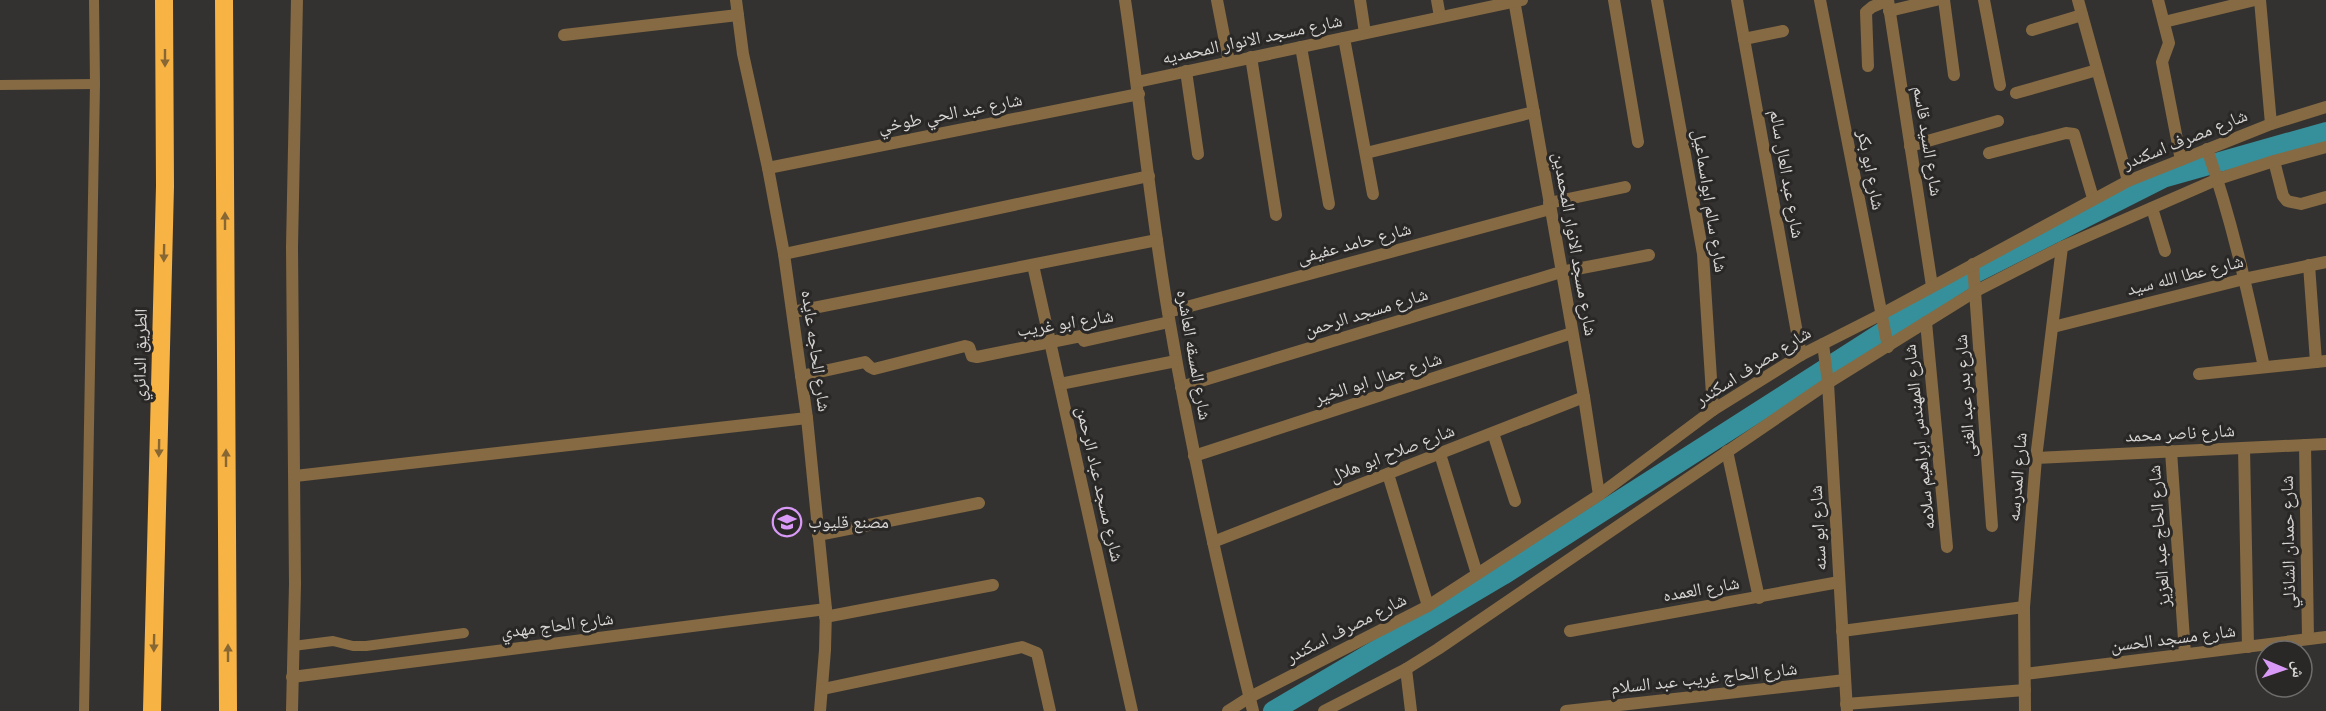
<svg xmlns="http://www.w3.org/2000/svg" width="2326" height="711" font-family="'IBM Plex Sans','Noto Naskh Arabic',sans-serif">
<rect width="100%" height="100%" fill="#343230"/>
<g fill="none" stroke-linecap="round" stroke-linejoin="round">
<!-- canal -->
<path stroke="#35909b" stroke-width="20" d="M1273 711 1503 575 1975 273 2163 178 2326 132"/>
<!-- service -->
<g stroke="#856a43" stroke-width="10">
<path d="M0 85 95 84"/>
<path d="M293 646 333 641 353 646H366L464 633"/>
<path d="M84 711 95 84 94 0"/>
</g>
<!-- minor -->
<g stroke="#856a43" stroke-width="12">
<path d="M736 0 743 54 768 168 784 254 807 418 826 609 825 650 820 711"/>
<path d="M1125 0C1141 108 1151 217 1170 324 1192 454 1221 583 1253 711"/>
<path d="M1217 0 1229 62"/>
<path d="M1360 0 1365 33"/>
<path d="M1437 0 1440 17"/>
<path d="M1514 0 1584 397 1599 495"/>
<path d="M1614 0 1638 142"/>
<path d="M1657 0 1703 254 1713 410"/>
<path d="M1737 0 1801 355"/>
<path d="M1820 0 1888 347"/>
<path d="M1888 0 1932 286"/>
<path d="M1944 0 1954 75"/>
<path d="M1984 0 2000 85"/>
<path d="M2078 0 2128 181"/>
<path d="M2158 0 2169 43 2162 62 2181 160"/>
<path d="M2260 0 2271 124"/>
<path d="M1889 11 1936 0"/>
<path d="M2164 22 2255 0"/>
<path d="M2032 30 2082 15"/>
<path d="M564 35 738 15"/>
<path d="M1344 38 1373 194"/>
<path d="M1744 39 1783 31"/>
<path d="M1301 47 1329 204"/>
<path d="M1251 57 1276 215"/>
<path d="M1868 66 1866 12 1872 7 1888 0"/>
<path d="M1186 71 1198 154"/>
<path d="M1137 82 1522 0"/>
<path d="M2016 93 2097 70"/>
<path d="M1910 146 1998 121"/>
<path d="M2207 149C2232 220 2248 294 2264 367"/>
<path d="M1366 153 1534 112"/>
<path d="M1989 153 2066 133 2074 134 2093 198"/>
<path d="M2274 161 2283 196 2287 201 2301 204 2326 197"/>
<path d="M768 168 1139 94"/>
<path d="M1549 203 1625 187"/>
<path d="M2152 208 2165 251"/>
<path d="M784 254 1149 176"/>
<path d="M1973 264 1992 526"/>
<path d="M1033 265 1132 711"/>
<path d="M2309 265 2316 362"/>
<path d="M793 312 1157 240"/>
<path d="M1168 312 1550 209"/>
<path d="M1926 322 1947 547"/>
<path d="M2053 327 2244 279 2326 262"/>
<path d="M1823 344 1828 383 1847 711"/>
<path d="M2199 374 2326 361"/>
<path d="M801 376 865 362 870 367 874 369 965 346 969 347 972 356 977 357 1081 336 1084 341 1169 322"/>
<path d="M1060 384 1176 361"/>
<path d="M1181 387 1561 272 1649 255"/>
<path d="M1493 433 1515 501"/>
<path d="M2305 445 2308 639"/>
<path d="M2244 448 2248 647"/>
<path d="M1727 451 1759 598"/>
<path d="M2171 451 2185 654"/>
<path d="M1440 454 1477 574"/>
<path d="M1194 456 1572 333"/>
<path d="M2036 458 2326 444"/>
<path d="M1388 474 1428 606"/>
<path d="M295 476 807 418"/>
<path d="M818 535 979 503"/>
<path d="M1213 542 1584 397"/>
<path d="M825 617 993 585"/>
<path d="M1570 631 1839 582"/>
<path d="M1842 631 2024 607"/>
<path d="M1406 669 1411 711"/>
<path d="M2025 674 2326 637"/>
<path d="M292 677 826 609"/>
<path d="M823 689 1022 647 1037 653 1050 711"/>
<path d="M1846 704 2025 690"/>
<path d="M292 711 295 584 292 247 297 0"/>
<path d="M1228 711 1250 697 1428 606 1599 495 1713 410 1801 355 1880 315 2128 181 2271 124 2326 107"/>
<path d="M1324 711 1406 669 1438 649 1828 383 1976 291 2062 247 2218 179 2274 161 2326 147"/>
<path d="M1566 711 1845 680"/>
<path d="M2025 711 2024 607 2036 458 2062 247"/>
</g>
<!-- motorway -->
<g stroke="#f8b345" stroke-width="18">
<path d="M224 0 228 711"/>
<path d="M152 711 165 186 164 0"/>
</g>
</g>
<!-- one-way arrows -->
<defs><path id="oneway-solid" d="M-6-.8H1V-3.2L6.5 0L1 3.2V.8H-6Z" transform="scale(1.5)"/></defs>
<g fill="#876734">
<use href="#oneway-solid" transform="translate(165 58) rotate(90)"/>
<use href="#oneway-solid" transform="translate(225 221) rotate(-90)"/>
<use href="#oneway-solid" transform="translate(164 253) rotate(91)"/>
<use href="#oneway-solid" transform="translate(159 448) rotate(91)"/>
<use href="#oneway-solid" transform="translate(226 458) rotate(-90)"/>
<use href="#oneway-solid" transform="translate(154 643) rotate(91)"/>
<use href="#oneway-solid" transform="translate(228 653) rotate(-90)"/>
</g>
<!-- icons -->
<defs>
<g id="university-ring" transform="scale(1.5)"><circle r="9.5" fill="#2a2826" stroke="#d99af7" stroke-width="1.5"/><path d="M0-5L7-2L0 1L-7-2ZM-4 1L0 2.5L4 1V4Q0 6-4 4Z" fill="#d99af7"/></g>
</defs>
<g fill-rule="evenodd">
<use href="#university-ring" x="787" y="522"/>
</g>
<g text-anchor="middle" stroke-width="6" stroke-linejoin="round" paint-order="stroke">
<!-- street labels -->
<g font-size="18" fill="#d6d5d4" stroke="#2a2826">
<text transform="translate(1252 39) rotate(-12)" y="6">شارع مسجد الانوار المحمديه</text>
<text transform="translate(950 113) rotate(-11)" y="6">شارع عبد الحي طوخي</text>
<text transform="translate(2185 139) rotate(-22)" y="6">شارع مصرف اسكندر</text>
<text transform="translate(1928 141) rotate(81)" y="6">شارع السيد قاسم</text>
<text transform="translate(1871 170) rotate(79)" y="6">شارع ابو بكر</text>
<text transform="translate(1787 174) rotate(80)" y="6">شارع عبد العال سالم</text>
<text transform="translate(1710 201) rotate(81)" y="6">شارع سالم ابواسماعيل</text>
<text transform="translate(1354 243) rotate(-15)" y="6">شارع حامد عفيفى</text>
<text transform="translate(1575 244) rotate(80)" y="6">شارع مسجد الانوار المحمدين</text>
<text transform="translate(2185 275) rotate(-14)" y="6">شارع عطا الله سيد</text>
<text transform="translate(1366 312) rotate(-17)" y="6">شارع مسجد الرحمن</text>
<text transform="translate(1065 323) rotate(-9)" y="6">شارع ابو غريب</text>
<text transform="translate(816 351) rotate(82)" y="6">شارع الحاجه عايده</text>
<text transform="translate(140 355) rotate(-89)" y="6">الطريق الدائري</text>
<text transform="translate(1194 355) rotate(80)" y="6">شارع المسقه العاشره</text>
<text transform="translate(1753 366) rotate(-32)" y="6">شارع مصرف اسكندر</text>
<text transform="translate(1378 378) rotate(-18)" y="6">شارع جمال ابو الخير</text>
<text transform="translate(1965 396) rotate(-94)" y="6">شارع بدر عبد الغنى</text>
<text transform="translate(2180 433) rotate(-3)" y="6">شارع ناصر محمد</text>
<text transform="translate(1919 437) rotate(-96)" y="6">شارع المهندس ابراهيم سلامه</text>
<text transform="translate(1392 453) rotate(-21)" y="6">شارع صلاح ابو هلال</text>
<text transform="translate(2017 477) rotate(-85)" y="6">شارع المدرسه</text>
<text transform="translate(1100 484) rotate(77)" y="6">شارع مسجد عباد الرحمن</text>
<text transform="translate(1818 528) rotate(-93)" y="6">شارع ابو سنه</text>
<text transform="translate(2159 536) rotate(-94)" y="6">شارع الحاج عبد العزيز</text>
<text transform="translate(2288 542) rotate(-91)" y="6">شارع حمدان الشاذلي</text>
<text transform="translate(1701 589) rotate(-10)" y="6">شارع العمده</text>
<text transform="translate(557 625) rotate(-7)" y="6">شارع الحاج مهدي</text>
<text transform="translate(1346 628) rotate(-27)" y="6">شارع مصرف اسكندر</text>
<text transform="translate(2173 638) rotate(-7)" y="6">شارع مسجد الحسن</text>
<text transform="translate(1704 678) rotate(-6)" y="6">شارع الحاج غريب عبد السلام</text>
</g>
<!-- poi labels -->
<g font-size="18" fill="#d6d5d4" stroke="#2a2826" text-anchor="start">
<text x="808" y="528">مصنع قليوب</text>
</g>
</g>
<!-- north arrow -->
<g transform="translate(2284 669) rotate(92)"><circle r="28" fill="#2a2826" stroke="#6f6d6c" stroke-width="1.5"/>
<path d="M0-4.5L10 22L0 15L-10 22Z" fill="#d99af7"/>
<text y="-9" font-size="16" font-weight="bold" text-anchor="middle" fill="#d6d5d4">ش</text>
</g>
</svg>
